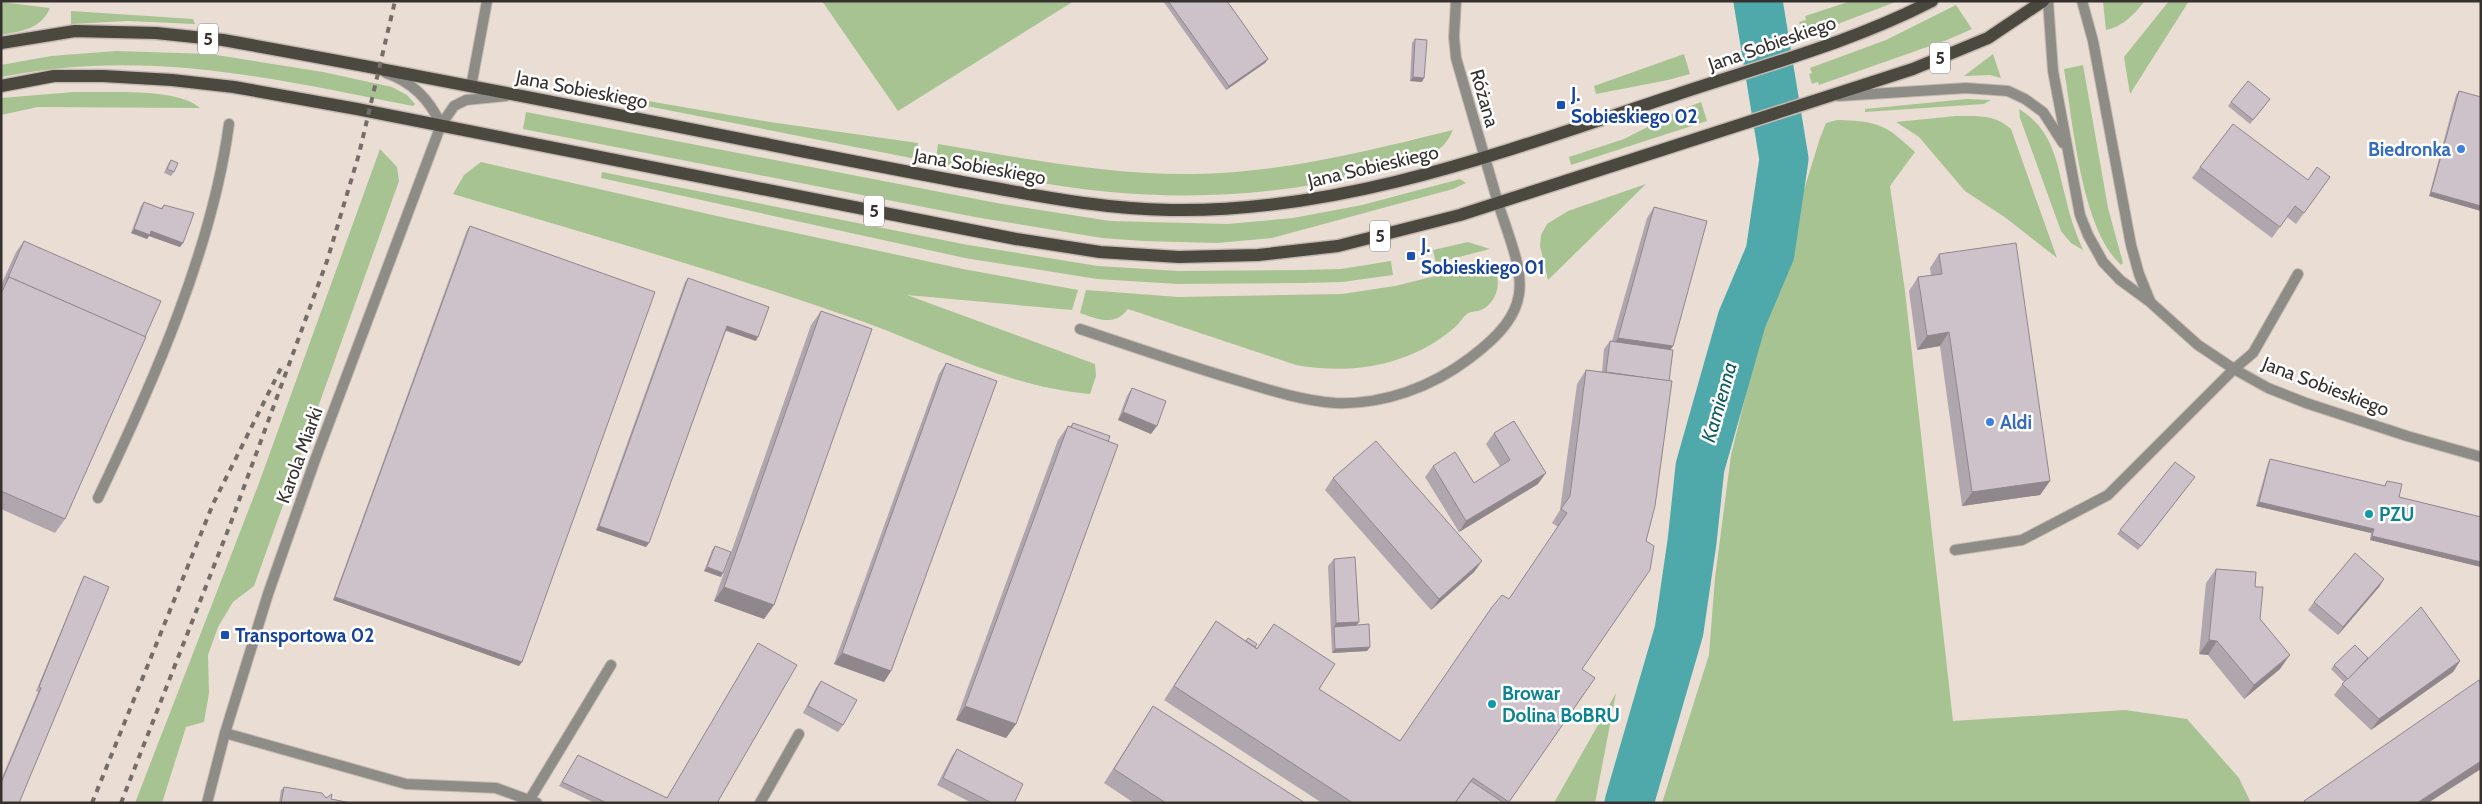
<svg xmlns="http://www.w3.org/2000/svg" width="2482" height="804" font-family="Cabin,sans-serif">
<rect width="100%" height="100%" fill="#eaddd4"/>
<!-- green -->
<g fill="#a7c392">
<path d="M822 1H1074L898 111Z"/>
<path d="M1851 1H1898L1809 35 1808 32 1803 34 1799 22 1806 20 1805 16Z"/>
<path d="M2103 1H2145C2133 15 2124 26 2106 30Z"/>
<path d="M2169 1H2189L2130 94 2124 57Z"/>
<path d="M1 2 50 8C41 29 22 31 1 35Z"/>
<path d="M1956 5 1972 29 1947 40 1819 85 1818 82 1812 84 1809 74 1812 73 1810 68 1886 40Z"/>
<path d="M71 11 193 19 195 24 128 21 71 24Z"/>
<path d="M116 51 210 54 323 72 392 87 407 95 415 104 413 106C271 78 146 48 1 77V65L51 56Z"/>
<path d="M1684 54 1690 74 1668 80 1596 94 1594 86Z"/>
<path d="M1993 54 2001 78 1990 75 1964 76Z"/>
<path d="M2083 65 2108 208 2123 263 2121 265C2081 228 2073 122 2064 69Z"/>
<path d="M74 92C106 93 177 87 200 108L38 107 1 115V98Z"/>
<path d="M619 96 770 122 918 143 916 156 911 158 616 100Z"/>
<path d="M1967 99 1991 100 1984 104 1865 112V109Z"/>
<path d="M1701 102 1707 121 1571 165 1569 157 1624 139 1683 109Z"/>
<path d="M2019 109C2053 130 2056 160 2065 195 2069 214 2075 232 2083 250L2071 243 2061 231 2020 118Z"/>
<path d="M526 112 1002 204 1110 221 1227 224 1293 218 1362 205 1460 179 1466 183 1453 189 1272 238 1217 243 1143 241 1102 238 975 217 523 129Z"/>
<path d="M1956 116C1977 116 1995 114 2011 129L2057 258 2006 218 1965 191 1919 137 1896 122Z"/>
<path d="M1837 120C1878 121 1885 124 1915 152L1890 186 1905 291 1953 721 2125 710 2187 719 2239 778 2251 803H1662L1709 655 1715 578 1731 455 1768 306 1820 138 1826 123Z"/>
<path d="M1453 130C1440 162 1403 165 1374 172 1287 194 1199 200 1110 192 1052 187 995 174 938 163L936 159 938 144C1022 158 1107 175 1193 174 1282 173 1367 151 1453 130Z"/>
<path d="M380 149 397 167 399 181 254 586 233 602 218 627 208 655 209 693 204 722 186 727 162 803H135L259 483Z"/>
<path d="M481 162 717 216 963 269 1078 290 1072 310 907 295 1095 364 1096 376 1090 394C1004 387 927 343 847 316 717 271 585 233 453 194L464 175Z"/>
<path d="M602 172 968 245 1098 266 1179 271 1303 270 1341 269 1391 261 1393 275 1342 282 1303 283 1178 284 1097 279 965 258 601 178Z"/>
<path d="M1646 184 1548 280 1540 246 1541 235 1547 224 1568 211Z"/>
<path d="M1468 242 1490 249 1436 263 1433 250Z"/>
<path d="M1484 264 1494 268C1502 282 1497 303 1481 310 1477 312 1470 311 1467 314 1462 318 1459 324 1454 328 1409 366 1352 375 1296 365L1128 309C1114 327 1098 319 1080 313L1086 290 1178 297 1342 294 1395 286Z"/>
<path d="M1616 693 1595 803H1554Z"/>
</g>
<!-- water -->
<path fill="#4fa8a9" d="M1734 1H1784L1739 15Z"/>
<g fill="none" stroke-linecap="round" stroke-linejoin="round">
<!-- river -->
<path stroke="#4fa8a9" stroke-width="49" d="M1629 803 1679 631 1692 542 1700 467 1742 319 1770 253 1784 159 1758 1"/>
<!-- service casing -->
<g stroke="#c6bbb3" stroke-width="12">
<g id="service">
<path d="M1080 329C1134 347 1188 366 1243 382 1272 391 1305 401 1335 403 1383 405 1432 387 1470 358 1541 305 1522 276 1498 203"/>
<path d="M98 498C153 383 212 250 229 124"/>
<path d="M1955 550 2022 540 2108 495 2234 369 2253 353 2298 274"/>
<path d="M225 733 406 784 496 788 537 803"/>
<path d="M530 799 611 665"/>
<path d="M760 803 799 734"/>
</g>
</g>
<!-- minor casing -->
<g stroke="#c6bbb3" stroke-width="12">
<g id="minor">
<path d="M1456 1 1454 37 1456 58 1498 203"/>
<path d="M386 73C413 82 430 100 441 125"/>
<path d="M471 87 487 1"/>
<path d="M207 803 225 733 268 594 315 460 441 125 454 106 466 100 506 96"/>
</g>
</g>
<!-- tertiary casing -->
<g stroke="#c6bbb3" stroke-width="12">
<g id="tertiary">
<path d="M2048 1 2053 71 2080 215 2088 235 2103 262 2120 280 2150 302 2198 345 2234 369 2268 388 2306 403 2407 436 2481 457"/>
<path d="M2082 1 2093 41 2131 245 2139 274 2150 301"/>
<path d="M1839 96 1966 88 2008 91 2025 99 2043 112 2063 143"/>
</g>
</g>
<!-- primary casing -->
<g stroke="#c6bbb3" stroke-width="15">
<g id="primary">
<path d="M1 43 75 31 156 33 223 40C415 74 605 112 796 150 862 163 928 176 995 188 1053 199 1111 209 1170 210 1345 213 1511 149 1675 95 1761 66 1851 43 1932 1"/>
<path d="M1 86 54 76H103L172 80 234 87 357 109 1016 239 1100 252 1179 257 1258 255 1338 246 1460 215 1913 69 1988 38 2043 1"/>
</g>
</g>
<!-- service -->
<use href="#service" stroke="#8e8c87" stroke-width="10"/>
<!-- minor -->
<use href="#minor" stroke="#8e8c87" stroke-width="10"/>
<!-- tertiary -->
<use href="#tertiary" stroke="#8e8c87" stroke-width="10"/>
<!-- primary -->
<use href="#primary" stroke="#4b493f" stroke-width="12"/>
<!-- rail -->
<g stroke="#756d68" stroke-width="4" stroke-dasharray="6 6" stroke-linecap="butt">
<path d="M92 803 213 504 283 364"/>
<path d="M121 803 230 525 327 261 359 154 395 1"/>
</g>
</g>
<!-- wall -->
<g fill="#b0a6ae">
<path d="M1163 1H1227L1268 59 1265 63 1226 90Z"/>
<path d="M1415 39 1422 82 1410 81 1412 43Z"/>
<path d="M2459 91 2481 211 2429 196 2456 95Z"/>
<path d="M2270 99 2250 124 2228 106 2231 102Z"/>
<path d="M171 160 174 172 171 176 164 173 168 164Z"/>
<path d="M2200 167 2308 180 2330 177 2296 224 2287 217 2272 238 2192 178Z"/>
<path d="M144 202 161 208 164 205 183 243 180 247 149 236 147 239 131 233 141 206Z"/>
<path d="M1654 207 1673 346 1670 349 1582 669 1595 678 1508 803H1322L1164 700 1216 621 1257 648 1274 624 1319 689 1400 741 1509 599 1558 527 1552 523 1560 510 1577 384 1586 370 1602 372 1604 349 1610 341H1612L1647 218Z"/>
<path d="M470 226 519 666 333 600 467 230Z"/>
<path d="M24 241 65 519 55 533 1 509V285L16 252Z"/>
<path d="M1939 254 2050 481 2040 495 1962 506 1940 346 1917 350 1909 291 1918 277 1931 275 1930 268Z"/>
<path d="M688 278 756 341 726 331 646 547 596 530 685 282Z"/>
<path d="M821 311 774 605 764 619 714 601 811 325Z"/>
<path d="M946 363 891 671 884 682 834 664 939 374Z"/>
<path d="M1132 388 1151 434 1118 420 1127 396Z"/>
<path d="M1073 423 1016 724 1006 738 956 720 1058 440 1068 426 1070 427Z"/>
<path d="M1494 433 1538 484 1459 532 1425 477 1433 466 1474 483 1500 466 1486 444Z"/>
<path d="M2270 459 2384 486 2387 481 2399 497 2481 517V567L2370 540 2371 533 2256 506 2268 463Z"/>
<path d="M2195 477 2138 550 2117 534 2120 530Z"/>
<path d="M1333 478 1482 561 1474 572 1431 610 1325 490Z"/>
<path d="M715 546 721 577 704 571 712 550Z"/>
<path d="M1334 559 1359 622 1356 625 1370 647 1367 651 1332 653 1328 566Z"/>
<path d="M2216 569 2255 587 2260 619 2280 669 2244 699 2208 655 2199 654 2206 583Z"/>
<path d="M84 576 1 803V780L38 692 36 691 82 580Z"/>
<path d="M2384 579 2379 587 2338 635 2308 610 2314 602Z"/>
<path d="M758 643 717 803H595L559 786 578 755 667 798Z"/>
<path d="M2368 658 2460 661 2453 672 2371 730 2334 695 2344 682 2331 669 2334 665Z"/>
<path d="M821 681 843 725 838 732 803 713 816 688Z"/>
<path d="M1153 706 1305 803H1134L1104 783 1144 720Z"/>
<path d="M957 749 1014 803H972L937 785 952 756Z"/>
<path d="M284 787 326 798 351 803H279L281 790Z"/>
</g>
<!-- shaded-wall -->
<g fill="#90878d">
<path d="M1268 59 1265 63 1226 90 1229 86Z"/>
<path d="M1413 77 1424 78 1422 82 1410 81Z"/>
<path d="M2431 192 2481 206V211L2429 196Z"/>
<path d="M134 229 151 231 183 243 180 247 149 236 147 239 131 233Z"/>
<path d="M727 326 758 337 756 341 725 330Z"/>
<path d="M1949 332 1940 346 1917 350 1927 336Z"/>
<path d="M1618 338 1673 346 1665 357 1610 350Z"/>
<path d="M1123 412 1157 426 1151 434 1118 420Z"/>
<path d="M1546 473 1538 484 1459 532 1466 521Z"/>
<path d="M2050 481 2040 495 1962 506 1972 492Z"/>
<path d="M2259 502 2374 529 2371 533 2256 506Z"/>
<path d="M599 526 649 543 646 547 596 530Z"/>
<path d="M2372 536 2481 562V567L2370 540Z"/>
<path d="M1482 561 1474 572 1431 610 1439 599Z"/>
<path d="M707 567 723 573 721 577 704 571Z"/>
<path d="M2384 579 2379 587 2338 635 2343 627Z"/>
<path d="M724 587 774 605 764 619 714 601Z"/>
<path d="M335 597 522 662 519 666 333 600Z"/>
<path d="M1359 622 1353 630 1334 627 1336 623Z"/>
<path d="M2209 640 2217 641 2208 655 2199 654Z"/>
<path d="M1370 647 1367 651 1332 653 1335 649Z"/>
<path d="M842 653 891 671 884 682 834 664Z"/>
<path d="M2290 655 2280 669 2244 699 2254 685Z"/>
<path d="M2460 661 2453 672 2371 730 2379 719Z"/>
<path d="M965 706 1016 724 1006 738 956 720Z"/>
<path d="M2481 761V769L2428 803H2417Z"/>
</g>
<!-- building -->
<g fill="#cdc1ca" stroke="#90878d">
<path d="M1168 1H1227L1268 59 1229 86Z"/>
<path d="M1415 39 1427 40 1424 78 1413 77Z"/>
<path d="M2248 81 2270 99 2253 120 2231 102Z"/>
<path d="M2459 91 2481 97V206L2431 192Z"/>
<path d="M2233 124 2308 180 2317 167 2330 177 2304 213 2295 206 2280 227 2200 167Z"/>
<path d="M171 160 178 163 174 172 167 169Z"/>
<path d="M144 202 162 209 164 205 194 213 183 243 151 231 150 235 134 229Z"/>
<path d="M1654 207 1707 221 1673 346 1618 338Z"/>
<path d="M470 226 655 292 522 662 335 597Z"/>
<path d="M24 241 161 301 145 337 9 277 7 280Z"/>
<path d="M2016 243 2050 481 1972 492 1949 332 1927 336 1918 277 1942 274 1939 254Z"/>
<path d="M9 277 146 337 65 519 1 491V294Z"/>
<path d="M688 278 769 307 758 337 727 326 649 543 599 526Z"/>
<path d="M821 311 872 329 774 605 724 587Z"/>
<path d="M1610 341 1673 350 1669 381 1606 372Z"/>
<path d="M946 363 997 381 891 671 842 653Z"/>
<path d="M1586 370 1672 381 1655 506 1646 541 1654 546 1650 570 1582 669 1595 678 1509 802 1473 778 1455 803H1353L1174 686 1216 621 1257 649 1274 624 1335 664 1319 689 1400 741 1492 607 1502 595 1509 599 1567 513 1561 509 1570 496Z"/>
<path d="M1132 388 1166 401 1157 426 1123 412Z"/>
<path d="M1514 421 1546 473 1466 521 1433 466 1455 452 1474 483 1510 460 1494 433Z"/>
<path d="M1073 423 1110 436 1108 442 1071 428Z"/>
<path d="M1068 426 1118 445 1016 724 965 706Z"/>
<path d="M1376 441 1482 561 1439 599 1333 478Z"/>
<path d="M2270 459 2385 486 2387 481 2402 484 2399 497 2481 517V562L2372 536 2374 529 2259 502Z"/>
<path d="M2175 462 2195 477 2141 546 2120 530Z"/>
<path d="M715 546 731 552 723 573 707 567Z"/>
<path d="M2355 553 2384 579 2343 627 2314 602Z"/>
<path d="M1355 557 1359 622 1336 623 1334 559Z"/>
<path d="M2216 569 2256 572 2255 587H2263L2260 619 2290 655 2254 685 2217 641 2209 640Z"/>
<path d="M84 576 109 587 19 803H1V783L41 688 39 687Z"/>
<path d="M2421 607 2460 661 2379 719 2342 684Z"/>
<path d="M1369 624 1370 647 1335 649 1334 627Z"/>
<path d="M1248 638 1257 644 1255 647 1246 641Z"/>
<path d="M758 643 797 665 717 803H607L562 782 578 755 667 798Z"/>
<path d="M2355 645 2368 658 2348 679 2334 665Z"/>
<path d="M2479 680 2481 686V761L2417 803H2305L2304 801Z"/>
<path d="M821 681 857 700 843 725 808 706Z"/>
<path d="M1153 706 1305 803H1166L1114 769Z"/>
<path d="M957 749 1023 784 1014 803H992L943 778Z"/>
<path d="M1471 781 1504 803H1455Z"/>
<path d="M284 787 322 793 326 798 332 794 331 799 351 803H281Z"/>
</g>
<!-- markers -->
<g fill="#1a4fb4" stroke="#fff" stroke-width="2">
<rect x="1556" y="100" width="10" height="10" rx="2.5"/>
<rect x="1406" y="251" width="10" height="10" rx="2.5"/>
<rect x="220" y="630" width="10" height="10" rx="2.5"/>
</g>
<g fill="#3f7fe0" stroke="#fff" stroke-width="2">
<circle cx="2461" cy="149" r="5"/>
<circle cx="1990" cy="422" r="5"/>
</g>
<g fill="#0f9aa8" stroke="#fff" stroke-width="2">
<circle cx="2369" cy="514" r="5"/>
<circle cx="1492" cy="704" r="5"/>
</g>
<g text-anchor="middle" stroke-width="5" stroke-linejoin="round" paint-order="stroke">
<!-- shield labels -->
<g fill="#fff" stroke="#726f6d" stroke-width="1">
<rect x="198" y="23.5" width="20" height="31" rx="4"/>
<rect x="1930" y="42.5" width="20" height="31" rx="4"/>
<rect x="864" y="195.5" width="20" height="31" rx="4"/>
<rect x="1370" y="220.5" width="20" height="31" rx="4"/>
</g>
<g font-size="18" font-weight="bold" fill="#36312e">
<text x="208" y="45">5</text>
<text x="1940" y="64">5</text>
<text x="874" y="217">5</text>
<text x="1380" y="242">5</text>
</g>
<!-- street labels -->
<g font-size="19" fill="#36312e" stroke="#fff">
<text transform="translate(1772 43) rotate(-19)" y="7">Jana Sobieskiego</text>
<text transform="translate(582 89) rotate(11)" y="7">Jana Sobieskiego</text>
<text transform="translate(1485 98) rotate(74)" y="7">Różana</text>
<text transform="translate(980 166) rotate(10)" y="7">Jana Sobieskiego</text>
<text transform="translate(1373 166) rotate(-13)" y="7">Jana Sobieskiego</text>
<text transform="translate(2326 386) rotate(21)" y="7">Jana Sobieskiego</text>
<text transform="translate(299 455) rotate(-70)" y="7">Karola Miarki</text>
</g>
<!-- transit labels -->
<g font-size="19" font-weight="bold" fill="#164399" stroke="#fff" text-anchor="start">
<text x="1571" y="101">J.<tspan x="1571" dy="22">Sobieskiego 02</tspan></text>
<text x="1421" y="252">J.<tspan x="1421" dy="22">Sobieskiego 01</tspan></text>
<text x="235" y="642">Transportowa 02</text>
</g>
<!-- shop labels -->
<g font-size="19" font-weight="bold" fill="#366cbe" stroke="#fff" text-anchor="end">
<text x="2451" y="156">Biedronka</text>
<text x="2000" y="429" text-anchor="start">Aldi</text>
</g>
<!-- culture labels -->
<g font-size="19" font-weight="bold" fill="#0d838f" stroke="#fff" text-anchor="start">
<text x="2379" y="521">PZU</text>
<text x="1502" y="700">Browar<tspan x="1502" dy="22">Dolina BoBRU</tspan></text>
</g>
<!-- water labels -->
<g font-size="20" font-style="italic" fill="#0e5b5c" stroke="#fff">
<text transform="translate(1719 402) rotate(-74)" y="7">Kamienna</text>
</g>
</g>
<!-- border -->
<rect width="2482" height="804" fill="none" stroke="#36312e" stroke-width="5"/>
</svg>
